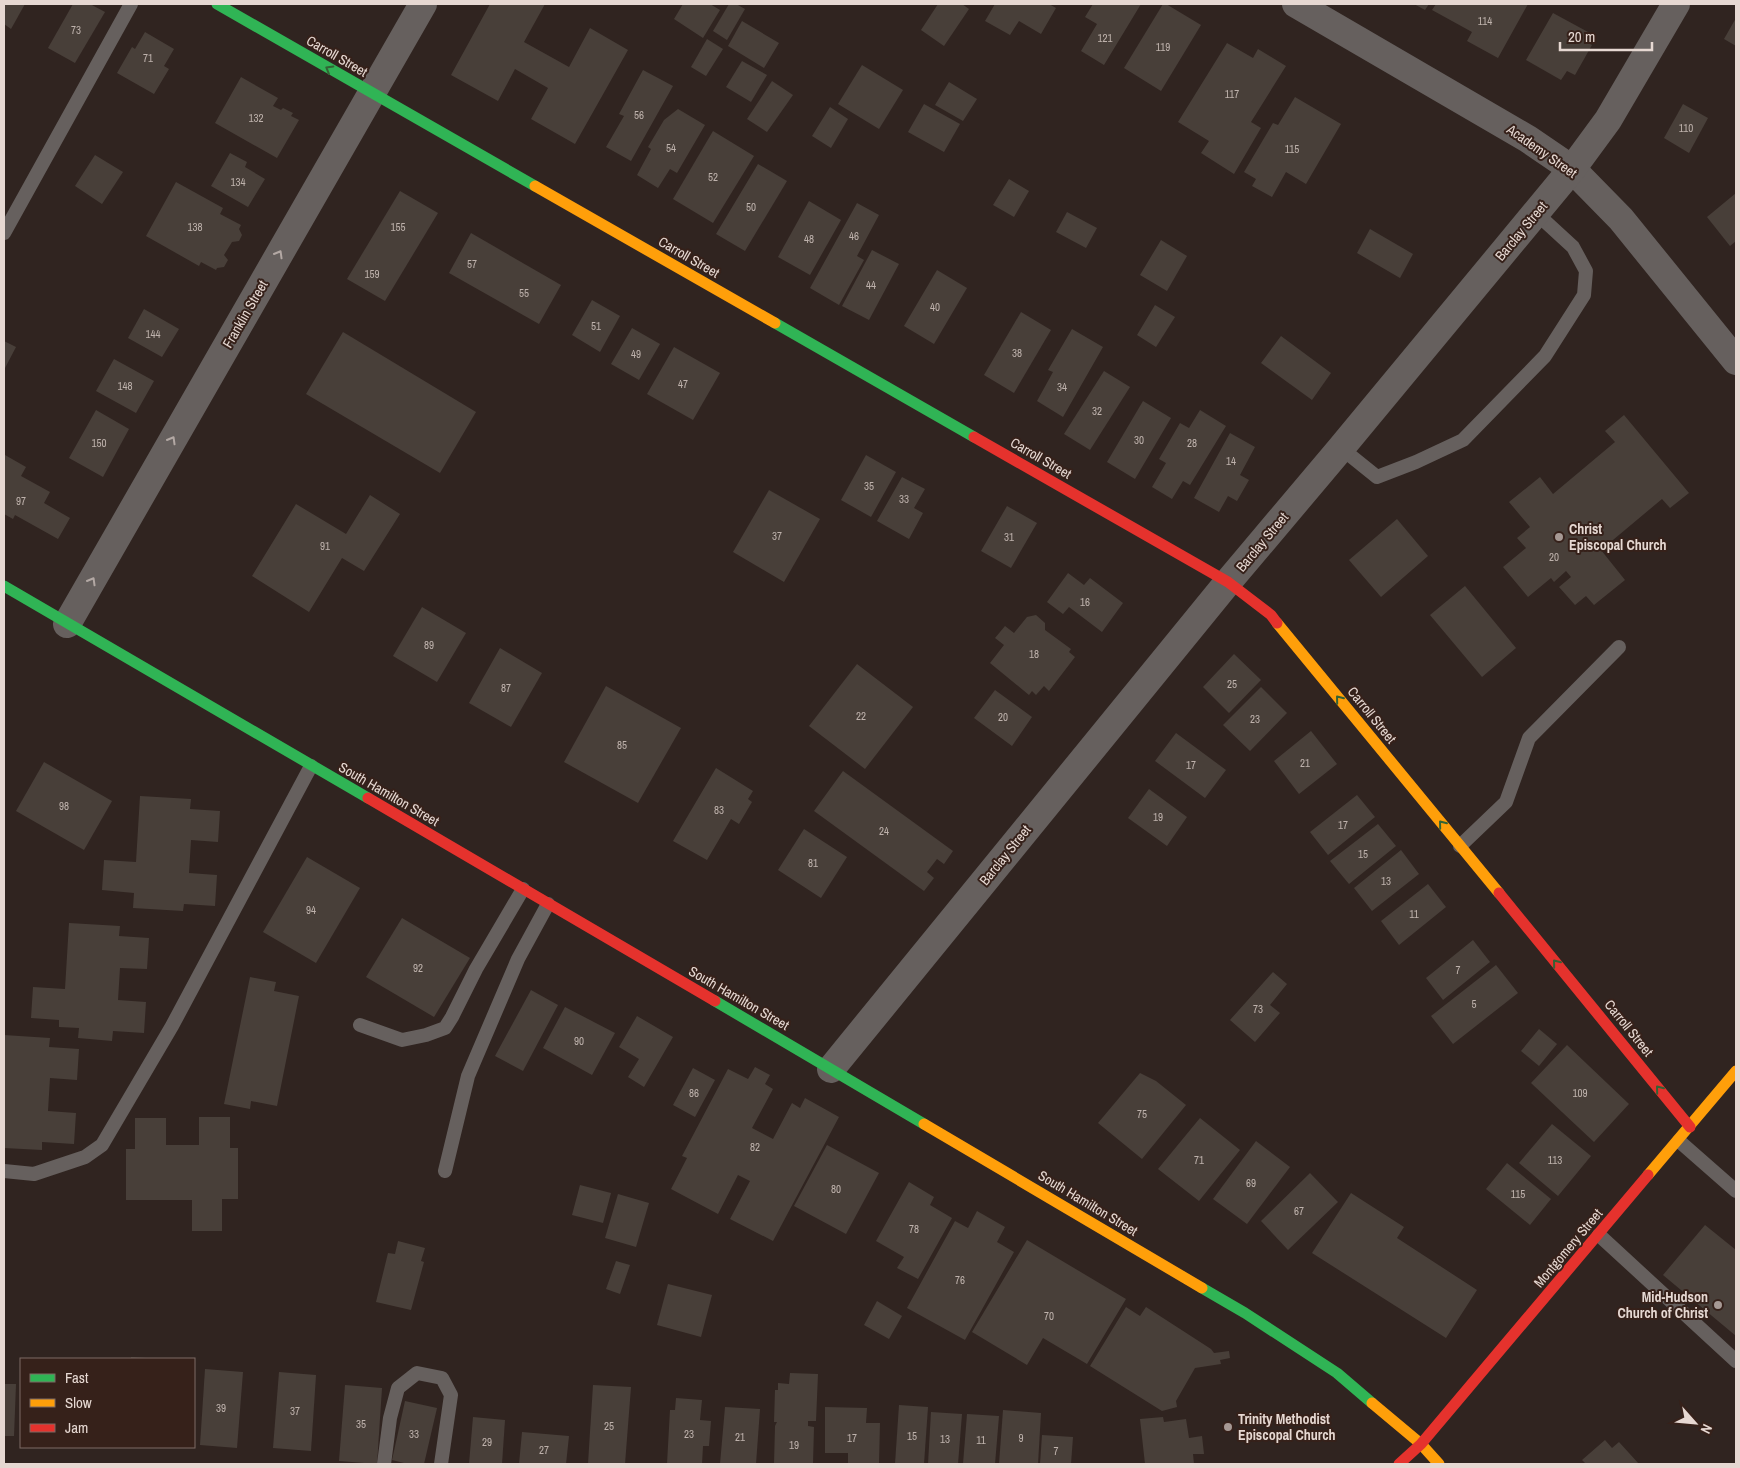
<svg xmlns="http://www.w3.org/2000/svg" width="1740" height="1468" font-family="'Archivo Narrow',sans-serif">
<rect width="100%" height="100%" fill="#302420"/>
<!-- building -->
<g fill="#483f39">
<path d="M4 4H25L11 29 4 24Z"/>
<path d="M73 4H90L105 12 75 63 48 48Z"/>
<path d="M490 4H545L524 42 569 67 590 28 628 50 575 144 531 119 548 88 515 69 498 101 451 75Z"/>
<path d="M683 4H710L720 10 703 38 674 19Z"/>
<path d="M729 4H736L745 9 727 40 713 31Z"/>
<path d="M938 4H962L969 9 944 46 921 30Z"/>
<path d="M995 4H1049L1056 8 1041 34 1019 21 1010 35 985 21Z"/>
<path d="M1093 4H1141L1104 65 1081 51 1097 24 1085 17Z"/>
<path d="M1163 4H1166L1201 25 1161 91 1124 68Z"/>
<path d="M1414 4H1429L1425 10Z"/>
<path d="M1436 4H1528L1498 58 1467 41 1472 32 1432 10Z"/>
<path d="M1553 13 1588 32 1584 41 1592 45 1575 75 1567 71 1561 80 1526 60Z"/>
<path d="M1736 18V46L1724 39Z"/>
<path d="M742 21 779 43 764 68 728 46Z"/>
<path d="M145 32 174 49 164 66 169 69 154 94 117 73 132 47 135 49Z"/>
<path d="M707 39 723 49 706 76 691 67Z"/>
<path d="M1227 43 1253 58 1258 49 1286 66 1251 122 1261 128 1234 174 1201 153 1209 141 1178 122Z"/>
<path d="M742 61 767 75 751 102 726 87Z"/>
<path d="M862 65 903 90 879 129 838 104Z"/>
<path d="M643 70 673 86 631 161 606 147 624 116 619 114Z"/>
<path d="M241 77 278 98 273 106 281 110 283 108 293 113 291 116 299 120 277 158 215 123Z"/>
<path d="M772 81 793 95 767 132 747 119Z"/>
<path d="M949 82 977 99 963 121 935 105Z"/>
<path d="M1295 97 1341 124 1306 184 1286 172 1272 197 1252 186 1256 179 1244 172 1273 123 1278 125Z"/>
<path d="M924 104 960 124 944 152 908 132Z"/>
<path d="M1683 104 1708 118 1689 153 1664 138Z"/>
<path d="M830 107 848 119 831 148 812 136Z"/>
<path d="M678 109 705 125 677 173 670 169 658 188 637 175 651 149 648 147 664 120Z"/>
<path d="M713 131 754 156 713 223 673 199Z"/>
<path d="M230 153 247 162 245 167 265 179 248 207 211 186Z"/>
<path d="M95 155 123 172 102 204 75 186Z"/>
<path d="M758 164 787 181 745 251 716 234Z"/>
<path d="M1009 179 1029 191 1014 217 993 205Z"/>
<path d="M176 182 223 208 220 214 241 225 239 229 242 235 239 241 232 242 224 255 228 260 224 267 217 268 216 270 201 262 199 266 146 236Z"/>
<path d="M400 191 438 213 385 301 347 279Z"/>
<path d="M1736 193V241L1730 246 1707 217Z"/>
<path d="M809 201 841 220 810 275 778 257Z"/>
<path d="M857 203 879 215 857 256 864 260 839 305 810 288Z"/>
<path d="M1067 212 1097 228 1086 248 1056 232Z"/>
<path d="M1370 229 1413 254 1400 278 1357 253Z"/>
<path d="M471 233 561 285 539 324 449 273Z"/>
<path d="M1161 240 1187 256 1167 291 1140 275Z"/>
<path d="M872 250 899 264 869 320 842 306Z"/>
<path d="M937 270 967 288 934 344 904 326Z"/>
<path d="M592 300 620 316 600 352 572 335Z"/>
<path d="M1155 305 1175 317 1156 347 1137 335Z"/>
<path d="M144 309 179 329 162 357 128 338Z"/>
<path d="M1021 312 1051 330 1014 393 984 375Z"/>
<path d="M632 328 660 344 639 380 611 364Z"/>
<path d="M1072 329 1103 347 1063 417 1037 401 1053 372 1048 370Z"/>
<path d="M343 332 476 412 440 473 306 394Z"/>
<path d="M1281 336 1331 373 1312 400 1261 363Z"/>
<path d="M4 341 16 347 4 370Z"/>
<path d="M674 347 720 373 693 420 647 394Z"/>
<path d="M114 359 154 381 136 413 96 391Z"/>
<path d="M1104 371 1130 387 1090 450 1064 434Z"/>
<path d="M1143 401 1171 418 1135 479 1107 462Z"/>
<path d="M96 410 129 429 103 477 69 458Z"/>
<path d="M1200 410 1226 426 1190 485 1183 481 1172 499 1152 487 1166 463 1159 459 1180 423 1189 428Z"/>
<path d="M1624 415 1689 493 1670 508 1662 499 1601 550 1625 580 1594 605 1586 596 1575 605 1559 587 1571 577 1566 571 1554 582 1551 578 1528 597 1503 567 1526 548 1517 538 1530 527 1509 502 1540 477 1553 494 1615 442 1605 431Z"/>
<path d="M1230 433 1255 447 1240 475 1249 480 1237 501 1228 496 1219 512 1194 498Z"/>
<path d="M5 455 26 467 21 476 50 492 44 503 70 518 58 539 15 515 13 519 4 514V458Z"/>
<path d="M866 455 896 472 871 517 841 500Z"/>
<path d="M902 477 925 489 914 508 923 513 909 539 877 521Z"/>
<path d="M769 490 820 519 784 582 733 552Z"/>
<path d="M370 495 400 514 364 571 342 558 309 612 252 576 296 504 346 534Z"/>
<path d="M1007 506 1037 523 1011 568 981 551Z"/>
<path d="M1397 519 1428 556 1381 597 1349 560Z"/>
<path d="M1068 573 1084 585 1090 578 1123 603 1102 632 1069 607 1063 614 1047 602Z"/>
<path d="M1465 586 1516 648 1482 677 1430 615Z"/>
<path d="M422 607 466 633 437 682 393 656Z"/>
<path d="M1036 615 1045 623V630L1071 649 1069 652 1075 657 1049 691 1044 686 1036 695 1032 691 1029 695 990 663 1004 645 995 638 1005 626 1014 633 1027 617Z"/>
<path d="M500 648 542 673 511 727 469 703Z"/>
<path d="M1234 654 1261 680 1229 713 1203 687Z"/>
<path d="M857 664 913 707 865 769 809 726Z"/>
<path d="M606 686 681 728 638 803 564 762Z"/>
<path d="M1261 687 1287 713 1250 751 1223 725Z"/>
<path d="M995 690 1032 717 1012 746 974 718Z"/>
<path d="M1311 731 1337 764 1299 794 1274 761Z"/>
<path d="M1176 733 1226 770 1205 798 1155 761Z"/>
<path d="M44 762 112 801 84 850 16 811Z"/>
<path d="M716 768 753 791 748 799 752 802 739 824 731 819 707 860 673 841Z"/>
<path d="M843 771 953 851 944 864 937 859 927 872 934 878 924 891 814 811Z"/>
<path d="M1149 789 1187 817 1167 846 1128 818Z"/>
<path d="M1357 795 1375 817 1328 855 1310 832Z"/>
<path d="M140 796 191 799 190 809 220 811 218 842 191 840 189 873 217 875 215 906 184 904 183 911 133 908 134 893 102 890 104 860 136 862Z"/>
<path d="M1378 824 1396 846 1349 884 1330 861Z"/>
<path d="M804 829 847 857 821 898 778 870Z"/>
<path d="M1401 850 1419 874 1372 911 1354 888Z"/>
<path d="M307 857 360 888 316 963 263 932Z"/>
<path d="M1428 884 1446 907 1399 945 1381 921Z"/>
<path d="M402 918 470 958 434 1017 366 977Z"/>
<path d="M69 923 120 926 119 936 149 938 147 969 120 968 118 1000 146 1002 144 1033 113 1031 112 1041 78 1038 79 1028 59 1027V1020L31 1018 33 987 65 989Z"/>
<path d="M1473 940 1490 962 1443 1000 1426 978Z"/>
<path d="M1496 965 1518 993 1453 1044 1431 1016Z"/>
<path d="M1273 972 1287 984 1270 1005 1280 1013 1255 1042 1230 1020Z"/>
<path d="M250 977 276 982 274 991 299 996 277 1106 251 1101 250 1109 224 1104Z"/>
<path d="M531 990 558 1005 523 1071 495 1056Z"/>
<path d="M565 1007 615 1033 592 1075 543 1048Z"/>
<path d="M637 1016 673 1037 644 1087 628 1077 639 1059 619 1047Z"/>
<path d="M1539 1029 1557 1044 1539 1066 1521 1051Z"/>
<path d="M4 1035 50 1038 49 1047 79 1049 77 1080 50 1078 48 1111 76 1113 74 1144 42 1142V1150L4 1148Z"/>
<path d="M1567 1045 1629 1104 1594 1142 1531 1083Z"/>
<path d="M755 1067 770 1075 765 1084 773 1089 752 1128 773 1139 792 1103 800 1108 805 1098 839 1117 773 1241 730 1219 750 1181 738 1175 718 1214 671 1189 687 1158 682 1156 728 1069 748 1079Z"/>
<path d="M693 1068 715 1080 695 1117 673 1105Z"/>
<path d="M1140 1073 1156 1081 1186 1105 1142 1159 1098 1123Z"/>
<path d="M199 1117H230V1148H238V1199H222V1231H192V1200H126V1149H135V1118H166V1145H199Z"/>
<path d="M1200 1118 1240 1150 1199 1201 1158 1169Z"/>
<path d="M1552 1124 1591 1156 1558 1196 1519 1163Z"/>
<path d="M1256 1141 1290 1167 1247 1224 1213 1199Z"/>
<path d="M827 1145 879 1173 846 1234 794 1206Z"/>
<path d="M1507 1163 1551 1199 1530 1225 1486 1189Z"/>
<path d="M1310 1173 1338 1202 1288 1250 1261 1221Z"/>
<path d="M909 1182 934 1197 930 1205 952 1218 918 1279 897 1268 904 1257 876 1241Z"/>
<path d="M580 1185 611 1193 603 1223 572 1215Z"/>
<path d="M1351 1193 1404 1227 1397 1238 1477 1290 1446 1338 1312 1253Z"/>
<path d="M618 1194 649 1203 636 1247 605 1238Z"/>
<path d="M977 1211 1005 1227 997 1242 1014 1252 965 1340 907 1308 955 1221 968 1228Z"/>
<path d="M1705 1225 1736 1250V1336L1663 1275Z"/>
<path d="M1027 1240 1126 1299 1087 1364 1043 1338 1027 1365 972 1332Z"/>
<path d="M398 1241 425 1248 421 1261 424 1262 411 1310 376 1302 388 1253 395 1254Z"/>
<path d="M616 1261 630 1265 620 1294 606 1289Z"/>
<path d="M668 1284 712 1295 701 1337 657 1325Z"/>
<path d="M877 1301 902 1316 889 1339 864 1325Z"/>
<path d="M1126 1307 1140 1316 1146 1307 1211 1349 1214 1353 1229 1351 1230 1358 1220 1360 1221 1364 1195 1368 1176 1401 1177 1407 1162 1411 1090 1366Z"/>
<path d="M131 1357 147 1358V1359H131Z"/>
<path d="M205 1369 243 1372 237 1448 200 1445Z"/>
<path d="M279 1372 316 1375 311 1451 273 1448Z"/>
<path d="M790 1373 818 1374 816 1421H808V1426L814 1427 813 1464H774L775 1426 777 1422H774L775 1390H778V1383L789 1384Z"/>
<path d="M4 1384H16L14 1436H4Z"/>
<path d="M345 1385 382 1388 377 1464 339 1461Z"/>
<path d="M593 1385 631 1387 625 1464H588Z"/>
<path d="M676 1398 702 1400 700 1420 711 1421 709 1446H703L702 1464H667L670 1410H675Z"/>
<path d="M405 1401 437 1408 424 1464H408L392 1460Z"/>
<path d="M899 1405 928 1407 924 1464H895Z"/>
<path d="M725 1407 760 1409 756 1464H720Z"/>
<path d="M825 1407 867 1408 866 1423H880L879 1464H848V1453H825Z"/>
<path d="M1003 1410 1041 1413 1038 1464H999Z"/>
<path d="M931 1412 962 1414 958 1464H928Z"/>
<path d="M967 1414 999 1416 995 1464H963Z"/>
<path d="M473 1417 505 1420 502 1464H469Z"/>
<path d="M1163 1417 1164 1422 1186 1419 1189 1438 1202 1436 1204 1454H1193L1194 1464H1145L1140 1419Z"/>
<path d="M522 1432 569 1436 566 1464H519Z"/>
<path d="M1042 1435 1073 1437 1071 1464H1040Z"/>
<path d="M1605 1440 1612 1448 1619 1442 1639 1464H1586L1582 1460Z"/>
</g>
<g fill="none" stroke-linecap="round" stroke-linejoin="round">
<!-- lane -->
<g stroke="#66605e" stroke-width="14">
<path d="M4 233 131 4"/>
<path d="M1341 448 1377 477 1416 462 1463 440 1545 356 1584 295 1586 271 1573 247 1536 213"/>
<path d="M1460 846 1506 802 1529 738 1619 647"/>
<path d="M360 1025 402 1040 426 1035 445 1028 452 1017 476 969 523 889"/>
<path d="M1679 1141 1736 1191"/>
<path d="M4 1171 34 1174 85 1157 102 1145 172 1026 311 766"/>
<path d="M445 1171 468 1076 518 959 548 904"/>
<path d="M1599 1235 1736 1361"/>
<path d="M384 1464 390 1418 398 1388 417 1373 442 1378 451 1395 441 1464"/>
</g>
<!-- street -->
<g stroke="#66605e" stroke-width="28">
<path d="M1296 4 1528 139 1572 169 1621 219 1736 361"/>
<path d="M67 624 423 4"/>
<path d="M831 1069 1228 582 1341 448 1572 169 1608 120 1676 4"/>
</g>
<!-- fast -->
<g stroke="#30b455" stroke-width="11">
<path d="M217 4 535 186"/>
<path d="M775 323 974 437"/>
<path d="M4 586 368 798"/>
<path d="M715 1001 924 1124"/>
<path d="M1202 1288 1245 1313 1337 1373 1372 1403"/>
</g>
<!-- slow -->
<g stroke="#ff9f0a" stroke-width="11">
<path d="M535 186 775 323"/>
<path d="M1277 623 1499 893"/>
<path d="M924 1124 1202 1288"/>
<path d="M1648 1175 1736 1071"/>
<path d="M1372 1403 1421 1444 1439 1464"/>
</g>
<!-- jam -->
<g stroke="#e5322d" stroke-width="11">
<path d="M974 437 1228 582 1271 615 1277 623"/>
<path d="M368 798 715 1001"/>
<path d="M1499 893 1690 1127"/>
<path d="M1399 1464 1421 1444 1648 1175"/>
</g>
</g>
<!-- one-way arrows -->
<defs><path id="oneway-chevron" d="M-2-3.5L2.5 0L-2 3.5" fill="none" stroke-width="1.6" stroke-linecap="round" stroke-linejoin="round" transform="scale(1.25)"/></defs>
<g stroke="#336335">
<use href="#oneway-chevron" transform="translate(329 69) rotate(-150)"/>
<use href="#oneway-chevron" transform="translate(1339 699) rotate(-129)"/>
<use href="#oneway-chevron" transform="translate(1442 824) rotate(-129)"/>
<use href="#oneway-chevron" transform="translate(1556 963) rotate(-129)"/>
<use href="#oneway-chevron" transform="translate(1659 1089) rotate(-129)"/>
</g>
<g stroke="#b3a8a4">
<use href="#oneway-chevron" transform="translate(279 254) rotate(-60)"/>
<use href="#oneway-chevron" transform="translate(172 440) rotate(-60)"/>
<use href="#oneway-chevron" transform="translate(92 581) rotate(-60)"/>
</g>
<!-- markers -->
<g fill="#a69994" stroke="#36211a" stroke-width="2">
<circle cx="1559" cy="537" r="5"/>
<circle cx="1718" cy="1305" r="5"/>
<circle cx="1228" cy="1427" r="5"/>
</g>
<g text-anchor="middle" stroke-width="4" stroke-linejoin="round" paint-order="stroke">
<!-- number labels -->
<g font-size="11" fill="#beb2ac">
<text x="1485" y="25">114</text>
<text x="76" y="34">73</text>
<text x="1105" y="42">121</text>
<text x="1163" y="51">119</text>
<text x="148" y="62">71</text>
<text x="1232" y="98">117</text>
<text x="639" y="119">56</text>
<text x="256" y="122">132</text>
<text x="1686" y="132">110</text>
<text x="671" y="152">54</text>
<text x="1292" y="153">115</text>
<text x="713" y="181">52</text>
<text x="238" y="186">134</text>
<text x="751" y="211">50</text>
<text x="195" y="231">138</text>
<text x="398" y="231">155</text>
<text x="854" y="240">46</text>
<text x="809" y="243">48</text>
<text x="472" y="268">57</text>
<text x="372" y="278">159</text>
<text x="871" y="289">44</text>
<text x="524" y="297">55</text>
<text x="935" y="311">40</text>
<text x="596" y="330">51</text>
<text x="153" y="338">144</text>
<text x="1017" y="357">38</text>
<text x="636" y="358">49</text>
<text x="683" y="388">47</text>
<text x="125" y="390">148</text>
<text x="1062" y="391">34</text>
<text x="1097" y="415">32</text>
<text x="1139" y="444">30</text>
<text x="99" y="447">150</text>
<text x="1192" y="447">28</text>
<text x="1231" y="465">14</text>
<text x="869" y="490">35</text>
<text x="904" y="503">33</text>
<text x="21" y="505">97</text>
<text x="777" y="540">37</text>
<text x="1009" y="541">31</text>
<text x="325" y="550">91</text>
<text x="1554" y="561">20</text>
<text x="1085" y="606">16</text>
<text x="429" y="649">89</text>
<text x="1034" y="658">18</text>
<text x="1232" y="688">25</text>
<text x="506" y="692">87</text>
<text x="861" y="720">22</text>
<text x="1003" y="721">20</text>
<text x="1255" y="723">23</text>
<text x="622" y="749">85</text>
<text x="1305" y="767">21</text>
<text x="1191" y="769">17</text>
<text x="64" y="810">98</text>
<text x="719" y="814">83</text>
<text x="1158" y="821">19</text>
<text x="1343" y="829">17</text>
<text x="884" y="835">24</text>
<text x="1363" y="858">15</text>
<text x="813" y="867">81</text>
<text x="1386" y="885">13</text>
<text x="311" y="914">94</text>
<text x="1414" y="918">11</text>
<text x="418" y="972">92</text>
<text x="1458" y="974">7</text>
<text x="1474" y="1008">5</text>
<text x="1258" y="1013">73</text>
<text x="579" y="1045">90</text>
<text x="694" y="1097">86</text>
<text x="1580" y="1097">109</text>
<text x="1142" y="1118">75</text>
<text x="755" y="1151">82</text>
<text x="1199" y="1164">71</text>
<text x="1555" y="1164">113</text>
<text x="1251" y="1187">69</text>
<text x="836" y="1193">80</text>
<text x="1518" y="1198">115</text>
<text x="1299" y="1215">67</text>
<text x="914" y="1233">78</text>
<text x="960" y="1284">76</text>
<text x="1049" y="1320">70</text>
<text x="221" y="1412">39</text>
<text x="295" y="1415">37</text>
<text x="361" y="1428">35</text>
<text x="609" y="1430">25</text>
<text x="414" y="1438">33</text>
<text x="689" y="1438">23</text>
<text x="912" y="1440">15</text>
<text x="740" y="1441">21</text>
<text x="852" y="1442">17</text>
<text x="1021" y="1442">9</text>
<text x="945" y="1443">13</text>
<text x="981" y="1444">11</text>
<text x="487" y="1446">29</text>
<text x="794" y="1449">19</text>
<text x="544" y="1454">27</text>
<text x="1056" y="1455">7</text>
</g>
<!-- street labels -->
<g font-size="14" fill="#e6d8d2" stroke="#36211a">
<text transform="translate(337 56) rotate(30)" y="5">Carroll Street</text>
<text transform="translate(1542 151) rotate(35)" y="5">Academy Street</text>
<text transform="translate(1521 231) rotate(-50)" y="5">Barclay Street</text>
<text transform="translate(689 257) rotate(30)" y="5">Carroll Street</text>
<text transform="translate(245 314) rotate(-60)" y="5">Franklin Street</text>
<text transform="translate(1041 458) rotate(30)" y="5">Carroll Street</text>
<text transform="translate(1262 542) rotate(-50)" y="5">Barclay Street</text>
<text transform="translate(1372 715) rotate(51)" y="5">Carroll Street</text>
<text transform="translate(389 794) rotate(30)" y="5">South Hamilton Street</text>
<text transform="translate(1005 855) rotate(-51)" y="5">Barclay Street</text>
<text transform="translate(739 998) rotate(30)" y="5">South Hamilton Street</text>
<text transform="translate(1629 1028) rotate(51)" y="5">Carroll Street</text>
<text transform="translate(1088 1203) rotate(31)" y="5">South Hamilton Street</text>
<text transform="translate(1568 1248) rotate(-50)" y="5">Montgomery Street</text>
</g>
<!-- poi labels -->
<g font-size="14" font-weight="bold" fill="#e6d8d2" stroke="#36211a" text-anchor="start">
<text x="1569" y="534">Christ<tspan x="1569" dy="16">Episcopal Church</tspan></text>
<text x="1708" y="1302" text-anchor="end">Mid-Hudson<tspan x="1708" dy="16">Church of Christ</tspan></text>
<text x="1238" y="1424">Trinity Methodist<tspan x="1238" dy="16">Episcopal Church</tspan></text>
</g>
</g>
<!-- border -->
<rect width="1740" height="1468" fill="none" stroke="#e6d8d2" stroke-width="10"/>
<!-- legend -->
<rect x="20" y="1358" width="175" height="90" fill="#36211a" stroke="#7c6a64"/>
<rect x="30" y="1374" width="25" height="8" fill="#30b455" stroke="#7c6a64"/>
<text x="65" y="1383" font-size="15" fill="#e6d8d2">Fast</text>
<rect x="30" y="1399" width="25" height="8" fill="#ff9f0a" stroke="#7c6a64"/>
<text x="65" y="1408" font-size="15" fill="#e6d8d2">Slow</text>
<rect x="30" y="1424" width="25" height="8" fill="#e5322d" stroke="#7c6a64"/>
<text x="65" y="1433" font-size="15" fill="#e6d8d2">Jam</text>
<!-- north arrow -->
<g transform="translate(1695 1423) rotate(117)" stroke="#36211a" stroke-width="4" paint-order="stroke">
<path d="M0-4L9 19L0 12L-9 19Z" fill="#e6d8d2"/>
<text y="-8" font-size="14" font-weight="bold" text-anchor="middle" fill="#e6d8d2">N</text>
</g>
<!-- scale -->
<path d="M1560 42v8h92v-8" fill="none" stroke="#e6d8d2" stroke-width="2.5"/>
<text x="1568" y="42" font-size="15" fill="#e6d8d2" stroke="#36211a" stroke-width="4" paint-order="stroke">20 m</text>
</svg>
